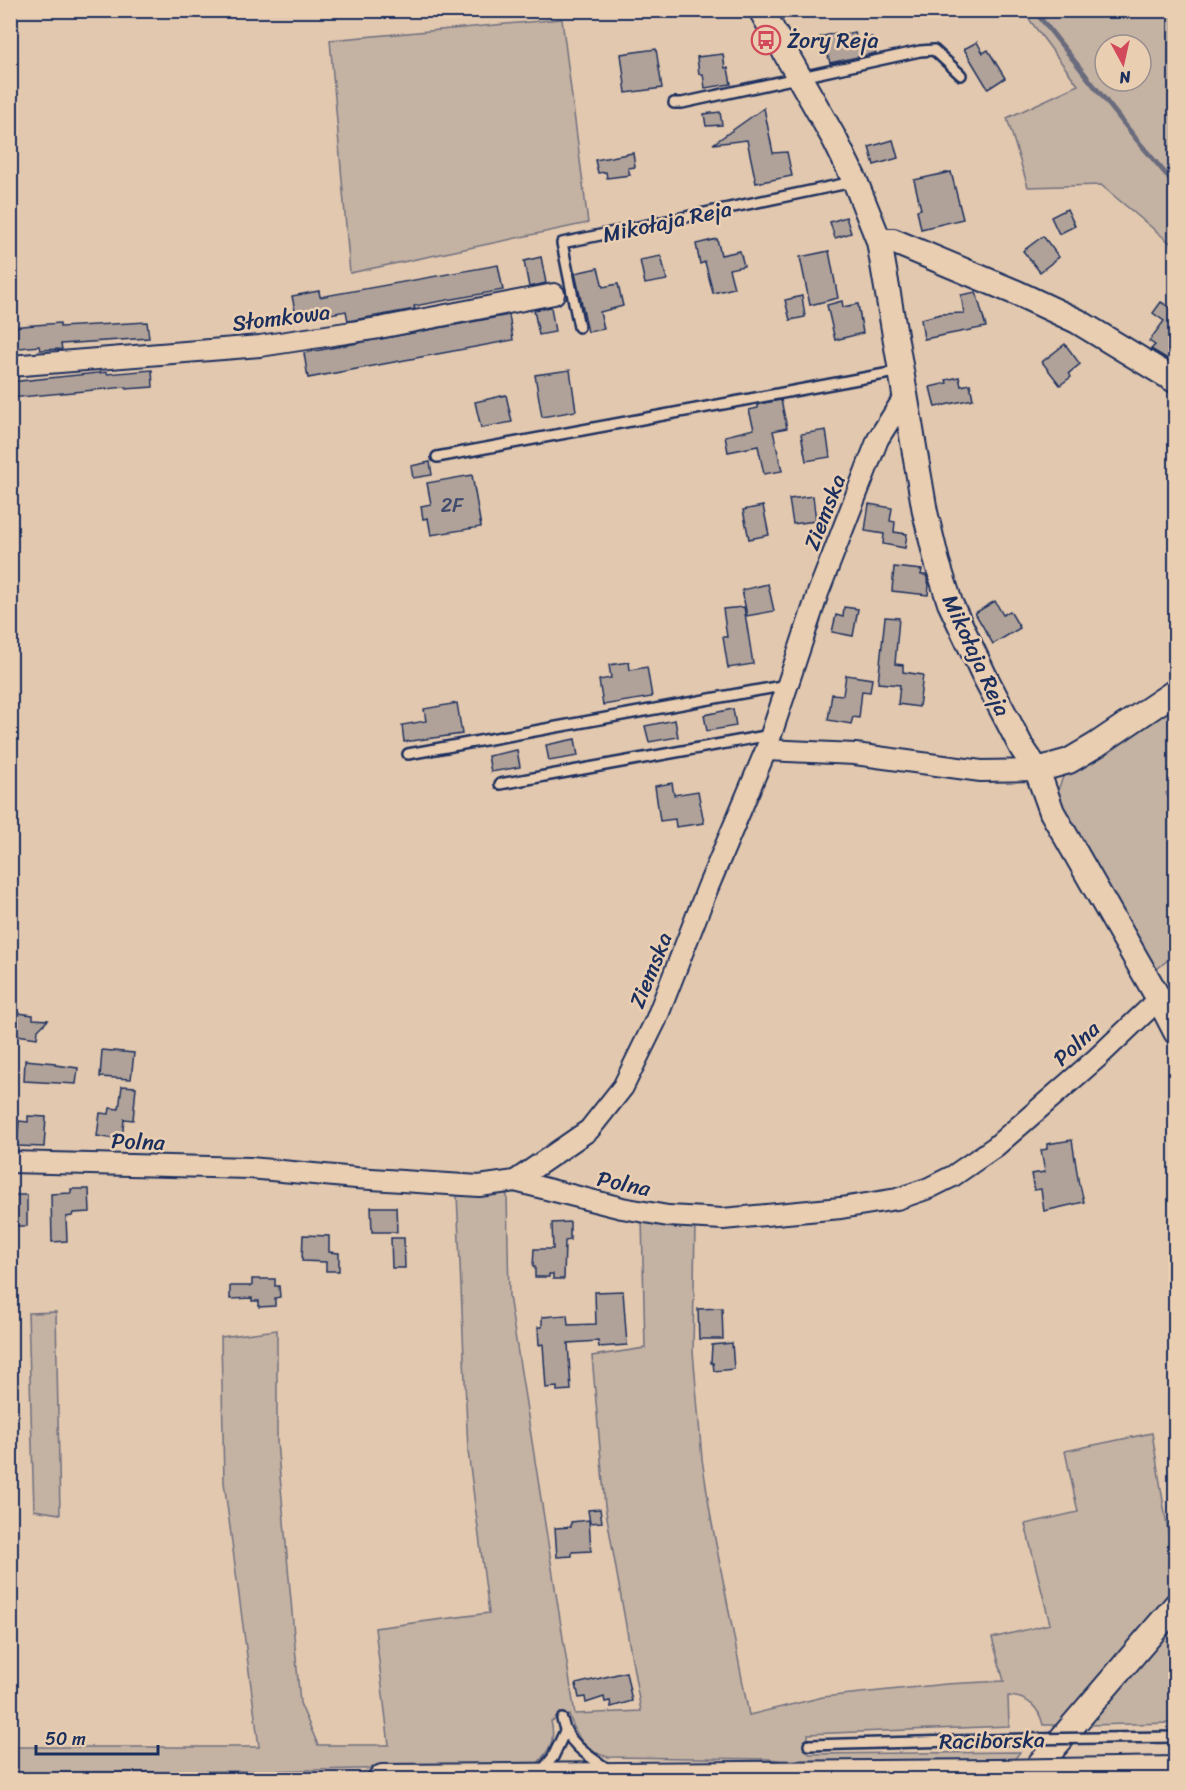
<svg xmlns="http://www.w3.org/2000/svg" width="1186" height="1790" font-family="Sriracha,sans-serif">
<rect width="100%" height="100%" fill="#e2c8ae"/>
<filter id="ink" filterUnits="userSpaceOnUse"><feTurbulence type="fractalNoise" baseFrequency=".0167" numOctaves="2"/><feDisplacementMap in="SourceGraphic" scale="12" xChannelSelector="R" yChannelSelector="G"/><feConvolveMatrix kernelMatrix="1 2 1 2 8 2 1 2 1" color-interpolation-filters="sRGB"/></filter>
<g filter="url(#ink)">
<!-- green -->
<g fill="#c4b2a2" stroke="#707080" stroke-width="1.5" fill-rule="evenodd">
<path d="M1023 11H1175V247L1101 185 1028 187 1007 118 1078 85ZM1105 45H1141V81H1105Z"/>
<path d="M562 19 588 223 350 273 330 40Z"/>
<path d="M1175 694V787L1166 793 1175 810V954L1152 973 1067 821 1057 792 1065 772Z"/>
<path d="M457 1194H507L509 1296 575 1714 641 1711 605 1506 592 1356 645 1348 642 1219 695 1223 693 1351 702 1459 711 1518 749 1715 823 1697 946 1684 1004 1681 992 1638 1050 1624 1025 1524 1078 1512 1065 1451 1152 1433 1173 1563 1175 1561V1594L1070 1725H1043C1039 1707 1027 1697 1008 1696L1009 1726 808 1734 809 1754 1020 1752 1007 1769 809 1765 770 1759 608 1757C583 1750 578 1739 569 1715L551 1721C556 1741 550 1750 536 1765L267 1771 11 1773 10 1747H259L224 1482 221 1337 277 1330V1442L300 1703 318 1745H389L375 1628 489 1613 468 1451Z"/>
<path d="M56 1312 60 1514 34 1510 28 1313Z"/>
<path d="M1175 1616V1723L1087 1725Z"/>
</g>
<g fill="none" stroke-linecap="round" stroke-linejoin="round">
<!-- stream -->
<path stroke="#6a6c7e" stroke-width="5" d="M1034 10 1137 140 1176 186"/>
</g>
<!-- building -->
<g fill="#b0a299" stroke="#1b2f5e" stroke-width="1.5">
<path d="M855 32 857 41 872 37 876 53 830 63 827 52H823L820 37 836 33 837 36Z"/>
<path d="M977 42 983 53 988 50 1005 78 988 89 964 49Z"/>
<path d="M656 49 662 88 626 93 621 54Z"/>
<path d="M723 54 725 68H728L731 84 705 88 703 74H699L697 57Z"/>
<path d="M764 108 773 153 787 152 792 176 756 183 747 140 713 144Z"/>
<path d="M720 112 722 125 706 126 704 114Z"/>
<path d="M893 140 898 158 874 165 869 147Z"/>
<path d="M633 153 635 167 628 168 630 175 607 178 606 172 598 173 595 160Z"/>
<path d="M951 172 963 219 921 229 917 210 921 209 914 180Z"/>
<path d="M1067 209 1075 226 1059 234 1051 217Z"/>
<path d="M846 217 851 233 835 238 830 222Z"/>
<path d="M1043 236 1059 257 1040 272 1023 251Z"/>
<path d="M717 239 721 255 740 251 744 266 729 269 734 288 713 293 705 262 700 264 696 244Z"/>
<path d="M829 251 838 298 810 305 800 257Z"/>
<path d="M661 256 667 280 645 284 640 260Z"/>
<path d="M541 257 546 283 529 287 524 261Z"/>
<path d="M498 265 503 290 414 306 415 309 348 321 346 311 297 320 292 296 319 291 320 297Z"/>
<path d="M598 268 603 287 618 284 623 306 600 312 604 329 588 332 575 273Z"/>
<path d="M976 292 986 327 924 339 921 319 941 314 964 313 961 295Z"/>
<path d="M802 296 805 317 790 320 785 300Z"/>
<path d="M842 301 843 307 858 304 863 333 835 340 827 305Z"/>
<path d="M1161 302 1172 309 1176 305V355L1171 361 1151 349 1155 345 1149 341 1164 321 1153 313Z"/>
<path d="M551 307 555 332 539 335 534 310Z"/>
<path d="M509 315 513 340 308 378 304 353Z"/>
<path d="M147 322 149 338 61 344 62 349 40 350 39 346 10 349V327L60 323V327Z"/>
<path d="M1065 344 1080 364 1069 373 1071 377 1060 385 1042 362Z"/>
<path d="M152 370 153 387 126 389V387L10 398V382L107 372V374Z"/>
<path d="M570 370 576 411 542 417 535 375Z"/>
<path d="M959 377 961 386 970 384 973 399 935 407 930 387 947 383 946 380Z"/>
<path d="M506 395 512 422 481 428 475 402Z"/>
<path d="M781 400 787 428 773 431 782 471 764 474 758 446 728 452 725 436 754 429 749 410 758 408V404Z"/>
<path d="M826 430 830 457 806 461 801 434Z"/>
<path d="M430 462 432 475 413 478 411 466Z"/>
<path d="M472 475 481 527 431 535 428 518 423 519 421 506 431 504 427 483Z"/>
<path d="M813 496 816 521 793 524 789 499Z"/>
<path d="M869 504 892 508 890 521 895 522 894 532 907 534 905 548 883 544 884 534 865 531Z"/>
<path d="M763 506 769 535 749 539 743 510Z"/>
<path d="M894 567 922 570 921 575H926L929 585 928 595 892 591Z"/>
<path d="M768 584 774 611 747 616 742 590Z"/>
<path d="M995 601 1003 615 1010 611 1020 628 993 644 975 613Z"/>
<path d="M744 607 753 664 728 668 723 637H727L723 609Z"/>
<path d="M844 607 858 609 853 636 832 632 836 615 843 617Z"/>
<path d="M885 617 899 618 895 664 903 665V672L923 675 919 707 898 704 900 685 878 683Z"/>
<path d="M629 662 630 670 647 667 652 697 603 705 599 680 611 678 609 665Z"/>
<path d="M846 675 872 679 870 692 862 691 859 718 853 717 851 724 828 720 832 694 843 695Z"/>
<path d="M457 703 462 734 404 742 402 725 426 721 424 709Z"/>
<path d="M733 709 736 726 707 731 704 715Z"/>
<path d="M675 720 678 737 649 742 645 726Z"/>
<path d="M575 739 578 756 549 761 546 745Z"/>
<path d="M517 750 520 767 491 772 488 756Z"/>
<path d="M672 783 674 795 698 791 704 823 676 827 675 819 660 821 655 786Z"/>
<path d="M10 1012 33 1015V1019L48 1020 38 1030 37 1038 10 1034Z"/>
<path d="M102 1050 134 1053 131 1079 100 1077Z"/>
<path d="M25 1060 55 1063V1065L78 1068 76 1084 24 1081Z"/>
<path d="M122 1086 136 1087 133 1120 124 1119 122 1140 97 1136 100 1113 109 1114 110 1108 119 1109Z"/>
<path d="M28 1116 46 1117 44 1147 17 1146 19 1121 28 1122Z"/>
<path d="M1072 1140 1079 1185H1080L1084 1202 1044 1211 1041 1189 1034 1190 1031 1174 1045 1172 1041 1150 1047 1149V1144Z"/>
<path d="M71 1189H89L90 1212 73 1213 72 1216 66 1217 67 1241 52 1242 51 1194 71 1193Z"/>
<path d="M10 1195H27V1226H12Z"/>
<path d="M371 1207H396L397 1232H372Z"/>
<path d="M570 1222V1240L565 1241 564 1279H553V1274H549V1277H535V1267H533L534 1249H553L552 1223Z"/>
<path d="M303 1235 329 1236V1252L339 1253V1271H326V1262L302 1261Z"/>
<path d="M391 1238H404L405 1268H392Z"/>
<path d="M252 1279H275V1286H279L280 1297 275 1298V1306L259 1307V1301H252V1298L230 1299V1286H252Z"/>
<path d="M623 1291 627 1345 599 1347 598 1341 568 1343 571 1390 557 1391V1387L546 1388 543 1344 539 1345 538 1327H542V1317L567 1315 568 1325 596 1324 595 1292Z"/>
<path d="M722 1308 723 1339H699L698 1309Z"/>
<path d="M732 1343 734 1369 714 1371 713 1363H711L712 1345Z"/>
<path d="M600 1509 602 1522 590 1523 588 1510Z"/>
<path d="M589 1520 591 1551 572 1552V1556L557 1557 555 1528 571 1527V1522Z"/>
<path d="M626 1672 632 1701 611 1707 610 1701 605 1702 604 1697 586 1703 585 1697 579 1698 576 1684Z"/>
</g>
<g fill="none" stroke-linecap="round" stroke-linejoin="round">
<!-- service casing -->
<g stroke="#1b2f5e" stroke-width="14">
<g id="service">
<path d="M674 103H682L920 51 934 50 961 75"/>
<path d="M579 327 562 243 853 182"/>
<path d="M437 457 901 371"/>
<path d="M408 754 787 685"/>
<path d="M500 784 771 735"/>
<path d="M562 1719C567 1744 590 1757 609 1770"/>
<path d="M809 1745 1025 1739"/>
<path d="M540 1773 553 1757 565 1731"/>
</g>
</g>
<!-- minor casing -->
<g stroke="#1b2f5e" stroke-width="24">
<g id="minor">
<path d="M10 366 260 346 379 328 554 294"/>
<path d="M766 750 855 754 981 771 1037 770"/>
<path d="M10 1162 250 1168 356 1178 479 1186 515 1181 622 1208 668 1216 723 1219 841 1208 897 1199 929 1188 953 1176 995 1147 1097 1058 1159 999"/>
<path d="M515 1181 589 1130 623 1087 656 1020 708 887 766 750 818 593 878 439 905 396"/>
</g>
</g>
<!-- tertiary casing -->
<g stroke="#1b2f5e" stroke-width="28">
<g id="tertiary">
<path d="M761 10 835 140 855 181 879 241 925 512 937 562 950 603 984 675 1022 748 1037 770 1052 812 1159 999 1176 1032"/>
<path d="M879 241H893L1017 293 1077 321 1176 381"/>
<path d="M1037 770 1069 761 1096 745 1176 691"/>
<path d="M1026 1780 1176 1605"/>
</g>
</g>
<!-- primary casing -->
<g stroke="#1b2f5e" stroke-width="34">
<path id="primary" d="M383 1780 996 1775"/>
</g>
<!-- service -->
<use href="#service" stroke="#eaceb1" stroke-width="9"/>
<!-- minor -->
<use href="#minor" stroke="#eaceb1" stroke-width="20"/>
<!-- tertiary -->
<use href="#tertiary" stroke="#eaceb1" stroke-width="24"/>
<!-- primary -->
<use href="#primary" stroke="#eaceb1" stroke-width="30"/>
<!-- service-bridge casing -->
<g stroke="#1b2f5e" stroke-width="14" stroke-linecap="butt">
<path id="service-bridge" d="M1025 1739 1176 1737"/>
</g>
<!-- primary-bridge casing -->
<g stroke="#1b2f5e" stroke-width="34" stroke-linecap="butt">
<path id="primary-bridge" d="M996 1775 1176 1772"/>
</g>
<!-- service-bridge -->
<use href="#service-bridge" stroke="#eaceb1" stroke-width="9"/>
<!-- primary-bridge -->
<use href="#primary-bridge" stroke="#eaceb1" stroke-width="30"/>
</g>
</g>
<!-- icons -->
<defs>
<g id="bus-ring" transform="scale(1.5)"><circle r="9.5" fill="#eaceb1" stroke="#d1495b" stroke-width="1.5"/><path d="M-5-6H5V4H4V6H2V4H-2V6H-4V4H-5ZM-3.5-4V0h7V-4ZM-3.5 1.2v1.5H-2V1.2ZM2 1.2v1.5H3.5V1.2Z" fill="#d1495b"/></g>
</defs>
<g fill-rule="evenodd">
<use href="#bus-ring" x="766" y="40"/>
</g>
<g text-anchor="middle" stroke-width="5" stroke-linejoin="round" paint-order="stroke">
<!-- number labels -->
<g font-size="20" fill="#404c6d">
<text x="452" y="512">2F</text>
</g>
<!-- poi labels -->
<g font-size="22" fill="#1b2f5e" stroke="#eaceb1" text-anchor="start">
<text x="787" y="48">Żory Reja</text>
</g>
<!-- street labels -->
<g font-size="22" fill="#1b2f5e" stroke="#eaceb1">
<text transform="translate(667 221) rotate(-12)" y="8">Mikołaja Reja</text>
<text transform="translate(281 317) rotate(-7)" y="8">Słomkowa</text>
<text transform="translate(824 512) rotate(-69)" y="8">Ziemska</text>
<text transform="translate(977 655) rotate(65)" y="8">Mikołaja Reja</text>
<text transform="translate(650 970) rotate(-68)" y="8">Ziemska</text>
<text transform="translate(1076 1043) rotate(-43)" y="8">Polna</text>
<text transform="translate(138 1141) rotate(2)" y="8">Polna</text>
<text transform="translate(624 1183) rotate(12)" y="8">Polna</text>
<text transform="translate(992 1740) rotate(-1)" y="8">Raciborska</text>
</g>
</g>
<!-- margin -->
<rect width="1186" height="1790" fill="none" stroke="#eaceb1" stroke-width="36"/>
<rect x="18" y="18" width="1150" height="1754" fill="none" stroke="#1b2f5e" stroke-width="2" filter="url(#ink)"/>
<!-- north arrow -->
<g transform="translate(1123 63) rotate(172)"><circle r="28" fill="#eaceb1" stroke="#978e90" stroke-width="1.5"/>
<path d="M0-4.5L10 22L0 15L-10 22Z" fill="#d1495b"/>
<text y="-9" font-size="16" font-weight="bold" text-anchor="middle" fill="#1b2f5e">N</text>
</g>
<!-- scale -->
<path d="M36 1745v9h122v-9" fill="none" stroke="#1b2f5e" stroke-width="3"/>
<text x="45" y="1745" font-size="18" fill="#1b2f5e" stroke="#eaceb1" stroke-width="4.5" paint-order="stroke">50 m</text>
</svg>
